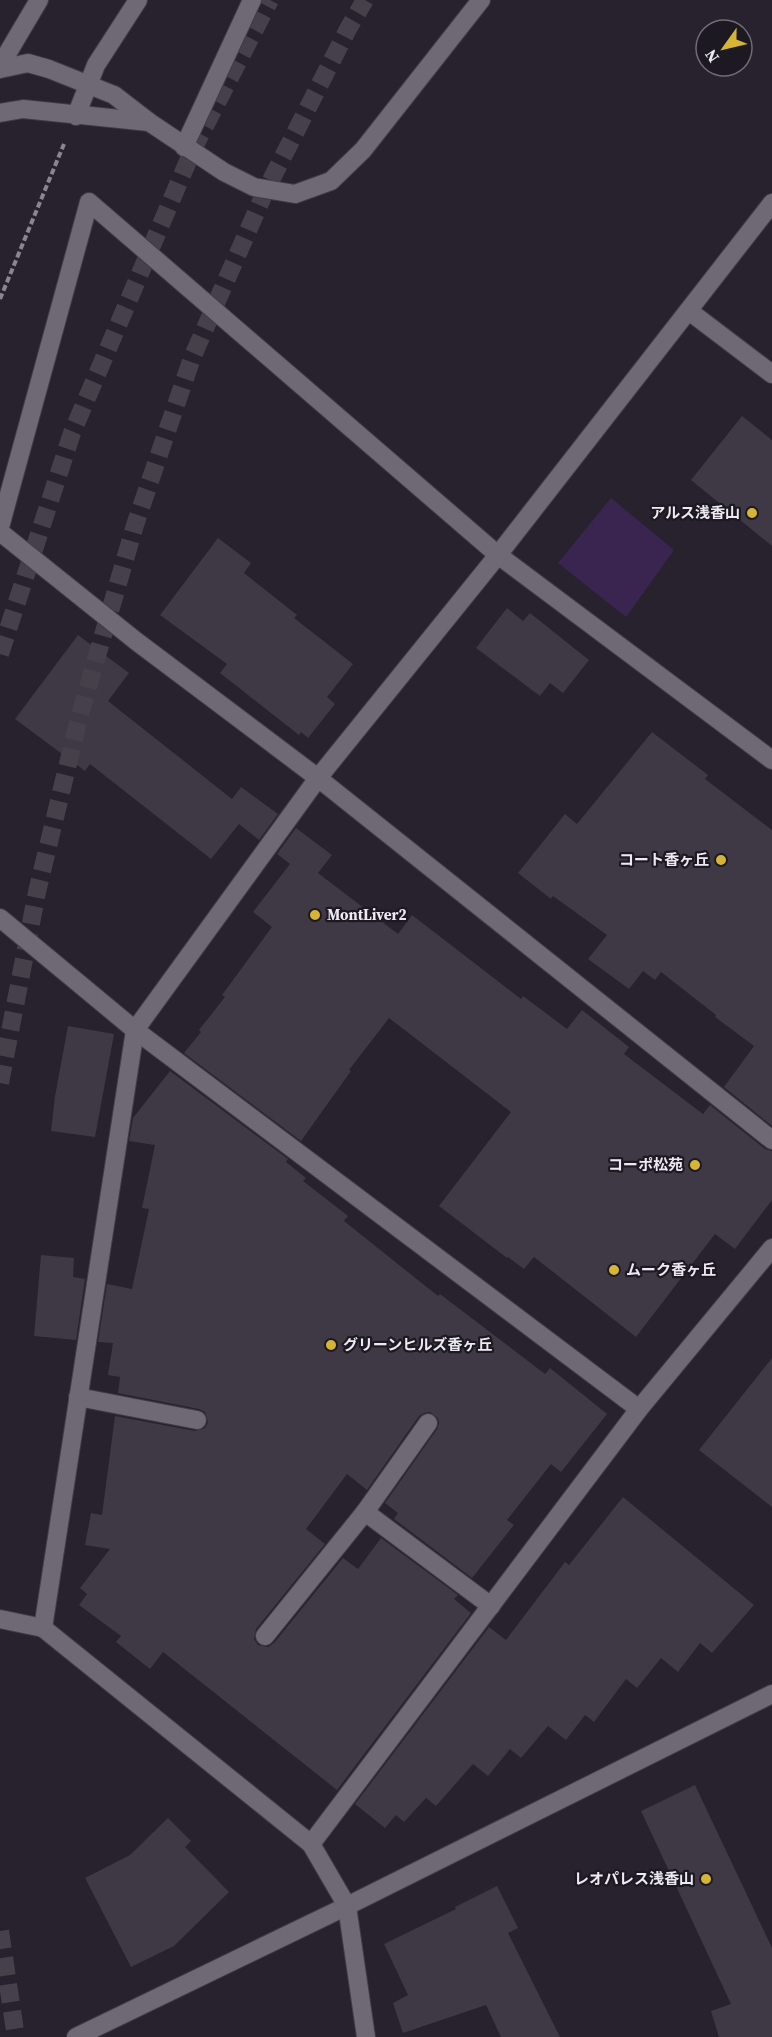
<svg xmlns="http://www.w3.org/2000/svg" width="772" height="2037" font-family="'Source Serif 4','Noto Sans JP',serif">
<rect width="100%" height="100%" fill="#27222d"/>
<!-- green -->
<path fill="#392550" d="M611 498 674 550 626 617 558 563Z"/>
<!-- building -->
<g fill="#3e3945">
<path d="M742 416 772 440V546L691 480Z"/>
<path d="M218 538 251 563 244 573 297 615 294 618 353 664 327 697 335 704 308 738 301 732 299 735 220 673 227 664 160 615Z"/>
<path d="M507 608 523 621 530 613 589 660 563 693 550 683 540 696 476 648Z"/>
<path d="M78 635 129 673 108 701 232 799 241 787 278 814 259 840 239 824 211 859 90 764 85 771 15 719Z"/>
<path d="M652 732 708 775 705 779 772 830V1126L724 1087 754 1046 715 1017 716 1015 661 972 655 980 643 971 629 989 588 959 607 935 553 896 551 899 518 873 565 814 577 824Z"/>
<path d="M296 828 332 855 318 873 398 934 412 915 521 999 523 996 567 1029 582 1010 629 1047 624 1054 703 1114 710 1105 765 1149 772 1151V1200L735 1249 715 1234 636 1337 534 1257 524 1269 508 1257 507 1258 439 1206 511 1112 389 1018 349 1070 351 1071 301 1141 184 1053 201 1032 199 1030 225 997 222 995 272 927 253 912 290 864 277 854Z"/>
<path d="M68 1026 114 1034 95 1137 51 1131 55 1096Z"/>
<path d="M170 1071 288 1159 286 1162 306 1178 303 1181 348 1216 344 1221 438 1296 440 1294 545 1374 550 1368 607 1414 561 1472 551 1464 507 1520 514 1525 472 1578 394 1519 398 1513 385 1503 437 1429 439 1423 438 1418 430 1412 424 1413 419 1416 367 1490 347 1474 306 1529 325 1544 256 1629 254 1639 258 1645 268 1647 274 1643 343 1558 358 1569 381 1538 458 1595 454 1599 471 1613 337 1790 163 1652 150 1669 116 1642 121 1636 79 1605 87 1594 80 1588 110 1549 85 1545 91 1513 102 1515 115 1416 195 1431 205 1428 208 1422 205 1412 199 1409 118 1393 120 1377 108 1375 113 1343 98 1342 107 1284 132 1289 149 1209 142 1208 155 1145 129 1141 133 1118Z"/>
<path d="M41 1255 74 1258 73 1277 85 1279 76 1340 34 1336Z"/>
<path d="M772 1358V1507L699 1450Z"/>
<path d="M623 1497 754 1605 712 1653 700 1643 678 1672 661 1658 637 1688 626 1679 594 1722 585 1715 566 1740 548 1726 521 1758 510 1749 488 1776 473 1764 436 1806 426 1798 404 1822 396 1815 385 1828 355 1804 489 1627 506 1640 565 1562 569 1565Z"/>
<path d="M695 1785 772 1948V2037H719L711 2011 731 2004 641 1811Z"/>
<path d="M168 1818 191 1841 185 1847 229 1892 174 1946 131 1967 85 1878 130 1855Z"/>
<path d="M497 1886 518 1928 508 1933 560 2037H501L486 2005 403 2033 393 2003 408 1995 384 1944 456 1909 455 1907Z"/>
</g>
<g fill="none" stroke-linecap="round" stroke-linejoin="round">
<!-- motorway-tunnel -->
<g stroke="#45404a" stroke-width="18" stroke-dasharray="18 9" stroke-linecap="butt">
<path d="M0 654 72 433 194 147 270 0"/>
<path d="M0 1083 37 892 79 718 135 525 192 358 265 192 348 29 365 0"/>
<path d="M0 1931 16 2037"/>
</g>
<!-- service casing -->
<g stroke="#403d45" stroke-width="20">
<g id="service">
<path d="M0 66 39 0"/>
<path d="M0 69 28 63 49 69 114 95 149 122"/>
<path d="M0 113 23 109 149 122 224 172 254 187 295 194 331 181 363 150 481 0"/>
<path d="M184 147 252 0"/>
<path d="M78 1397 197 1420"/>
</g>
</g>
<!-- pedestrian casing -->
<g stroke="#403d45" stroke-width="20">
<path id="pedestrian" d="M76 116 96 65 138 0"/>
</g>
<!-- minor casing -->
<g stroke="#403d45" stroke-width="20">
<g id="minor">
<path d="M689 311 772 374"/>
<path d="M0 527 89 202 498 555 772 760"/>
<path d="M0 532 136 641 318 778 772 1140"/>
<path d="M0 918 135 1030 639 1409"/>
<path d="M365 1512 491 1606"/>
<path d="M0 1619 43 1628"/>
<path d="M265 1636 365 1512 428 1423"/>
<path d="M311 1844 639 1409 772 1248"/>
<path d="M76 2037 347 1906"/>
<path d="M366 2037 347 1906 311 1844 43 1628 135 1030 318 778 498 555 772 203"/>
</g>
</g>
<!-- tertiary casing -->
<g stroke="#403d45" stroke-width="20">
<path id="tertiary" d="M347 1906 772 1694"/>
</g>
<!-- path -->
<path stroke="#8a868f" stroke-width="4" stroke-dasharray="6 3" stroke-linecap="butt" d="M0 299 64 144"/>
<!-- service -->
<use href="#service" stroke="#6e6975" stroke-width="18"/>
<!-- pedestrian -->
<use href="#pedestrian" stroke="#6e6975" stroke-width="18"/>
<!-- minor -->
<use href="#minor" stroke="#6e6975" stroke-width="18"/>
<!-- tertiary -->
<use href="#tertiary" stroke="#6e6975" stroke-width="18"/>
</g>
<!-- markers -->
<g fill="#d6b534" stroke="#1d1923" stroke-width="2">
<circle cx="752" cy="513" r="6"/>
<circle cx="721" cy="860" r="6"/>
<circle cx="315" cy="915" r="6"/>
<circle cx="695" cy="1165" r="6"/>
<circle cx="614" cy="1270" r="6"/>
<circle cx="331" cy="1345" r="6"/>
<circle cx="706" cy="1879" r="6"/>
</g>
<g text-anchor="middle" stroke-width="4.5" stroke-linejoin="round" paint-order="stroke">
<!-- poi labels -->
<g font-size="15" font-weight="bold" fill="#ece9f0" stroke="#1d1923" text-anchor="end">
<text x="740" y="518">アルス浅香山</text>
<text x="709" y="865">コート香ヶ丘</text>
<text x="327" y="920" text-anchor="start">MontLiver2</text>
<text x="683" y="1170">コーポ松苑</text>
<text x="626" y="1275" text-anchor="start">ムーク香ヶ丘</text>
<text x="343" y="1350" text-anchor="start">グリーンヒルズ香ヶ丘</text>
<text x="694" y="1884">レオパレス浅香山</text>
</g>
</g>
<!-- north arrow -->
<g transform="translate(724 48) rotate(236)"><circle r="28" fill="#1d1923" stroke="#706c75" stroke-width="1.5"/>
<path d="M0-4.5L10 22L0 15L-10 22Z" fill="#d6b534"/>
<text y="-9" font-size="16" font-weight="bold" text-anchor="middle" fill="#ece9f0">N</text>
</g>
</svg>
